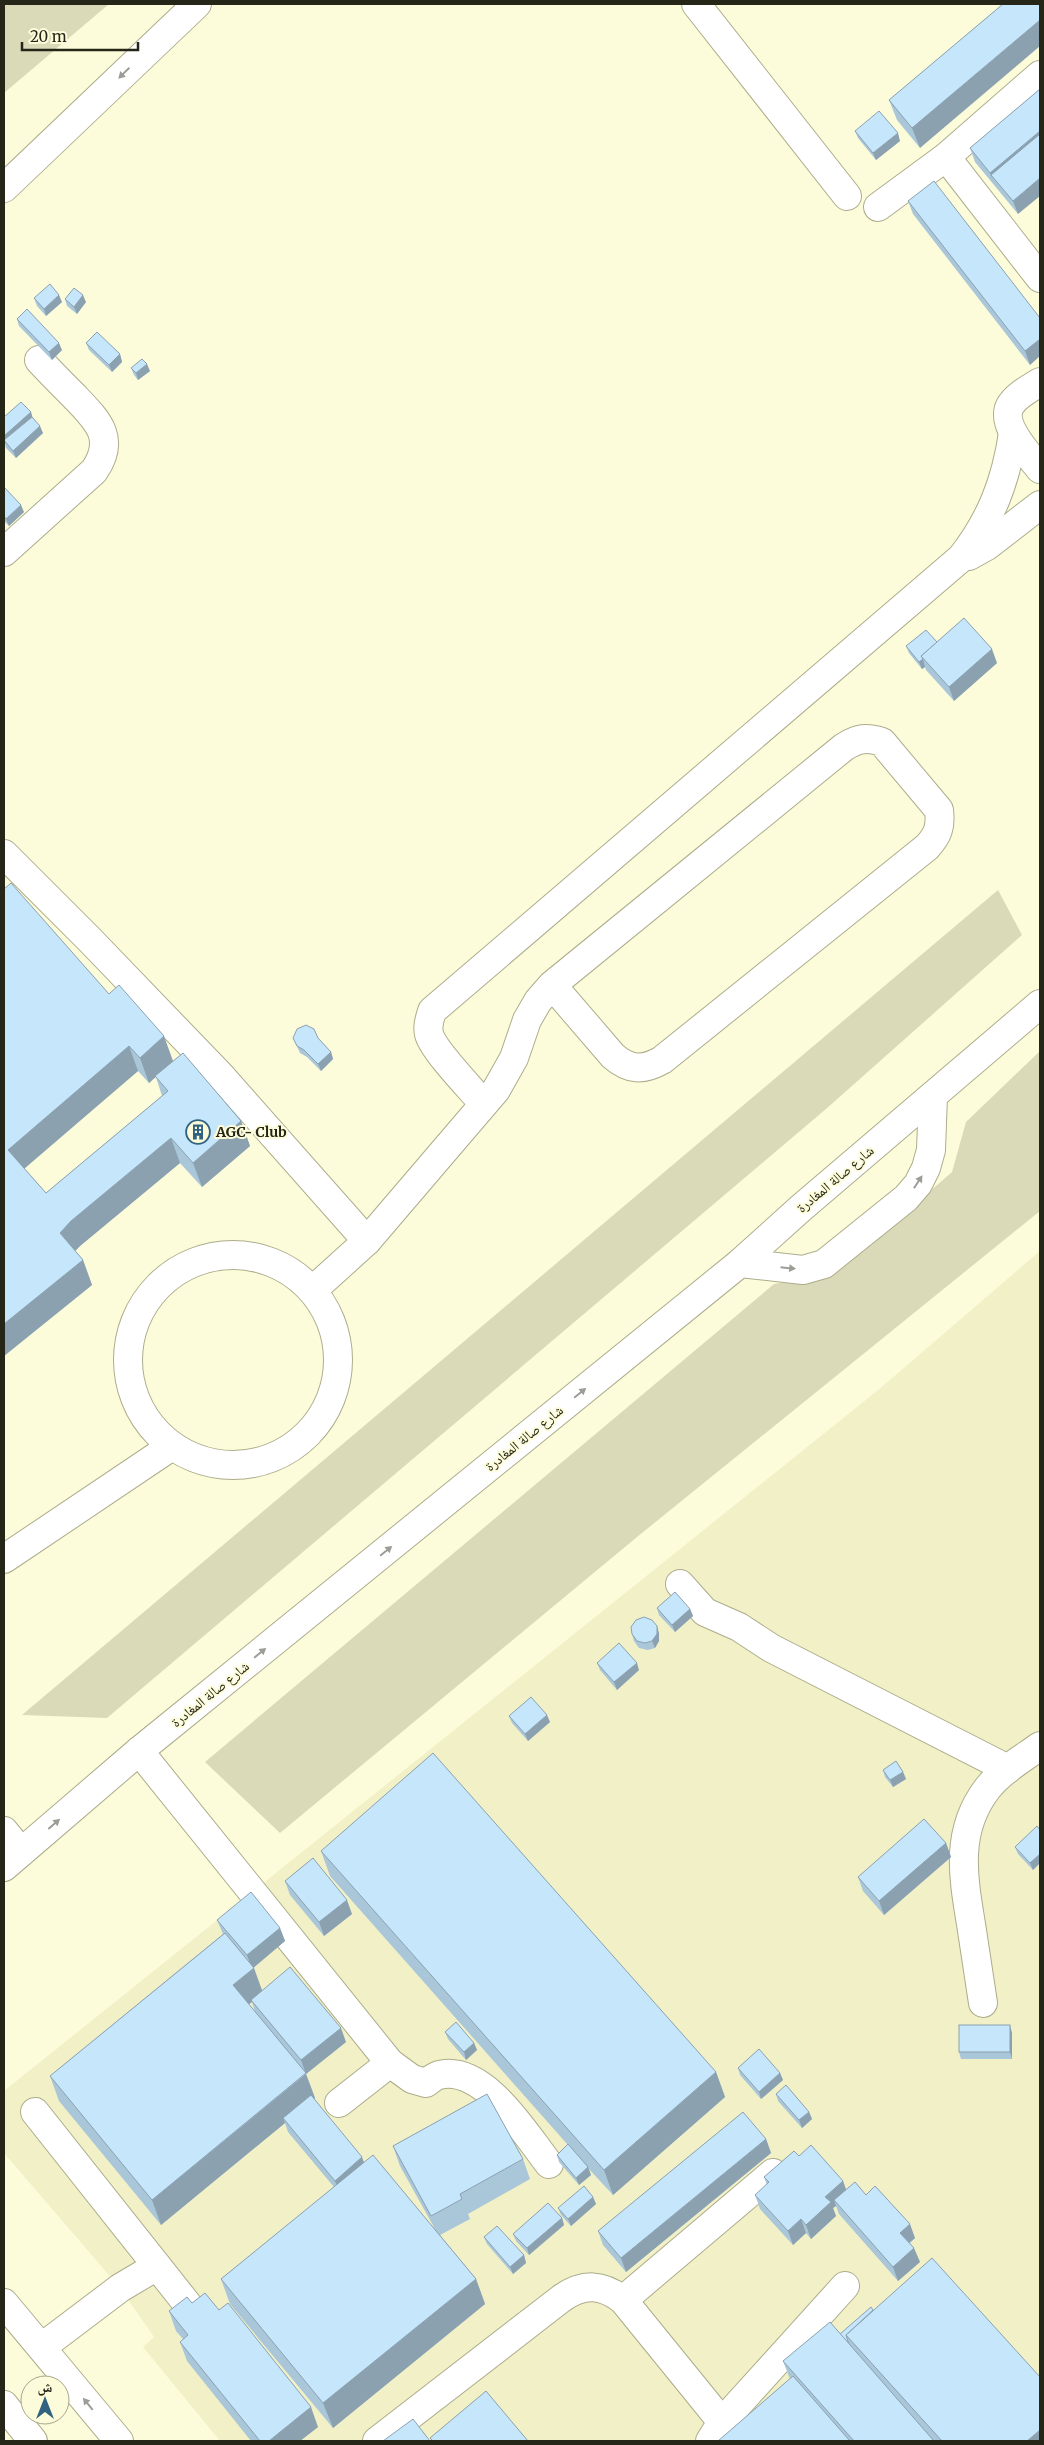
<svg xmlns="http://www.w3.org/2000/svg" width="1044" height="2445" font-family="Merriweather,'Noto Naskh Arabic',serif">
<rect width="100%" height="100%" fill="#fdfcda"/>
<!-- built -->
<path fill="#f1f0c6" d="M1040 1251V2441H220L143 2347 154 2337 120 2288 4 2153V2091L877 1391Z"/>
<!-- green -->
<g fill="#dadab9">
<path d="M4 4H109L4 93Z"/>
<path d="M998 890 1022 935 826 1109 107 1718 22 1715Z"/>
<path d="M1040 1051V1211L637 1537 280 1833 205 1762 774 1284 836 1273 952 1172 966 1122Z"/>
</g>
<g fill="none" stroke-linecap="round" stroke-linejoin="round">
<!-- minor casing -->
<g stroke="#adac8c" stroke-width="30">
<g id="minor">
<path d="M696 4 847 196"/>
<path d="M946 157 1040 278"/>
<path d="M4 188 197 4"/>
<path d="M878 207 946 157 1040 75"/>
<path d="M1040 382C1031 388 1016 395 1010 406 1000 425 1029 455 1040 469"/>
<path d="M4 552 94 471C117 438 97 420 74 396 62 384 50 372 39 360"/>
<path d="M969 556 987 546 1040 505"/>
<path d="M4 854 90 940 221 1076 367 1241"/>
<path d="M483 1103C471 1089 433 1050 429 1034 427 1026 430 1018 432 1011L961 558C991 520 1006 481 1013 433"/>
<circle cx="233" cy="1360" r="105"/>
<path d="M740 1263 803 1270 824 1264 906 1198 918 1184 926 1168 931 1150 933 1096"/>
<path d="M313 1290 367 1241 496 1090 514 1058 527 1020 538 1001 552 985 844 747C858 738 867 737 882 742L939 810C941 827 938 835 927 847L662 1060C643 1071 629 1070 613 1056L552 985"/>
<path d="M4 1559 172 1446"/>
<path d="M680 1584 705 1612 739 1627 771 1648 1008 1769"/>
<path d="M139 1751 390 2063 412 2079 426 2083C430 2080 435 2076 439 2075 484 2064 526 2135 549 2164"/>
<path d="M4 1831 21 1852"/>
<path d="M4 1867 139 1751 740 1263 801 1208 1040 1004"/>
<path d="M983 2003C979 1977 975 1950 971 1924 963 1876 955 1831 987 1789 1001 1771 1022 1759 1040 1746"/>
<path d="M339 2103 390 2063"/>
<path d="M35 2112 188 2305"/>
<path d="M623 2300 773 2173"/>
<path d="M4 2303 119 2441"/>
<path d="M42 2347 120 2288 157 2266"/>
<path d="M377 2441 562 2298C584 2283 602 2284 623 2300L722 2422"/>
<path d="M710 2441 722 2422 845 2286"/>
</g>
</g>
<!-- highway casing -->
<g stroke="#adac8c" stroke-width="30">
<path id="highway" d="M4 2405 33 2441"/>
</g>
<!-- minor -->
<use href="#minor" stroke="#fff" stroke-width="28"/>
<!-- highway -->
<use href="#highway" stroke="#fff" stroke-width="28"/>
</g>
<!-- wall -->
<g fill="#aac6d9" fill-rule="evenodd">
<path d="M1003 4 920 148 897 120 889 100Z"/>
<path d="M1040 89 1018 214 975 162 970 148Z"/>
<path d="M855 131 900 141 876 160 858 138Z"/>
<path d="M908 201 1040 318 1030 365 913 214Z"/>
<path d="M34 298 62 302 46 316 37 306Z"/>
<path d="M65 299 86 302 77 314 67 306Z"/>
<path d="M17 319 62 350 52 360 19 326Z"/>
<path d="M86 343 120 354 122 362 112 372 89 350Z"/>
<path d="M131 368 150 371 138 380 134 375Z"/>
<path d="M31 412 32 417 43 433 16 458 6 448 5 444 4 445V417Z"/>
<path d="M4 487 24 512 9 526 4 521Z"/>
<path d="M937 642 997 663 954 701 926 670 925 667 922 669 909 653 906 646Z"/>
<path d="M4 889 109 994 173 1061 163 1070 241 1121 250 1146 202 1187 180 1163 80 1246 75 1251 83 1260 92 1285 4 1356ZM138 1071 149 1083 156 1077 162 1096 46 1193 24 1168Z"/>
<path d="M293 1038H318L331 1052 333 1059 321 1071 307 1057 300 1053Z"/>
<path d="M657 1608 690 1609 693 1616 675 1632 659 1615Z"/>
<path d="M659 1633V1641L655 1648 648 1650 639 1648 634 1641 632 1634Z"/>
<path d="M597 1663 639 1670 617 1690 600 1670Z"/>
<path d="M509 1716 550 1722 528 1741 512 1723Z"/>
<path d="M883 1770 903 1772 906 1779 893 1787 885 1777Z"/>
<path d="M1040 1830V1863L1033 1870 1018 1854 1015 1847Z"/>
<path d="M946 1843 951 1857 884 1915 863 1891 858 1877Z"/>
<path d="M321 1851 716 2072 725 2097 613 2195 588 2168 591 2175 579 2185 559 2162 557 2155 568 2145 330 1876Z"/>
<path d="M285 1881 352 1914 324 1936 290 1895Z"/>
<path d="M217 1920 280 1928 285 1941 253 1968 262 1991 346 2042 306 2074 315 2098 314 2099 364 2162 435 2229 400 2166 393 2146 523 2159 530 2179 468 2214 470 2219 440 2235 476 2279 485 2304 333 2428 230 2304 221 2279 334 2187 288 2132 285 2123 161 2225 59 2101 50 2076 223 1934ZM252 2002 255 2012 249 2004Z"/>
<path d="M445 2032 474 2043 477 2050 466 2060 448 2039Z"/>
<path d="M1012 2033V2059H961L959 2052Z"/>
<path d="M738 2068 780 2073 783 2080 761 2099 740 2075Z"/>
<path d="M776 2094 809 2112 812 2119 802 2128 778 2101Z"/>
<path d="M766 2139 771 2153 626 2272 603 2245 598 2231Z"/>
<path d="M799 2156 843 2181 846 2190 866 2195 915 2238 910 2243 920 2262 898 2281 839 2214 836 2206 833 2208 836 2216 811 2239 806 2233 793 2245 760 2209 755 2195 767 2185 764 2177Z"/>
<path d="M593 2197 596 2204 571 2226 561 2215 558 2208Z"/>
<path d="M562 2218 564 2225 529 2255 516 2241 513 2234Z"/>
<path d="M484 2237 524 2255 526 2263 513 2274 487 2244Z"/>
<path d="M192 2303 318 2427 300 2441H251L187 2361 180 2342 183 2339 176 2331 169 2311Z"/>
<path d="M873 2310 1040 2441H718L790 2379 783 2361 841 2335Z"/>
</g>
<!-- shaded-wall -->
<g fill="#8ba1b0">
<path d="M1040 20V46L920 148 912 128Z"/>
<path d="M1040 131V149L991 175 995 187 990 173Z"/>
<path d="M898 133 900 141 876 160 873 153Z"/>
<path d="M1040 178V196L1018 214 1013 201Z"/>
<path d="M59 295 62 302 46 316 44 309Z"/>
<path d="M83 295 86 302 77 314 74 307Z"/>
<path d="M1040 339V356L1030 365 1025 351Z"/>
<path d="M59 343 62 350 52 360 49 352Z"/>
<path d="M120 354 122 362 112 372 109 365Z"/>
<path d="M147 364 150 371 138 380 136 373Z"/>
<path d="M31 412 33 419 4 440 5 444 4 445V436Z"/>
<path d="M40 426 43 433 16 458 13 451Z"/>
<path d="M21 505 24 512 9 526 6 519Z"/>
<path d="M992 649 997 663 954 701 949 687Z"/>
<path d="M923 659 925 667 922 669 919 662Z"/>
<path d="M164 1036 173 1061 149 1083 140 1058Z"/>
<path d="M129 1046 138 1071 17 1175 8 1150Z"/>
<path d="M331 1052 333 1059 321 1071 318 1064Z"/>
<path d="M241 1121 250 1146 202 1187 193 1163Z"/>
<path d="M171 1138 180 1163 80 1246 69 1257 60 1233 71 1221Z"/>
<path d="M83 1260 92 1285 4 1356V1324Z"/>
<path d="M690 1609 693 1616 675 1632 672 1625Z"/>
<path d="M657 1626 659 1633V1641L655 1648 652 1641Z"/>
<path d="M637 1663 639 1670 617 1690 614 1682Z"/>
<path d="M547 1715 550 1722 528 1741 525 1734Z"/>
<path d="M903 1772 906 1779 893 1787 890 1780Z"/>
<path d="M946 1843 951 1857 884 1915 879 1901Z"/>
<path d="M1040 1854V1863L1033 1870 1030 1863Z"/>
<path d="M347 1900 352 1914 324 1936 319 1922Z"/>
<path d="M280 1928 285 1941 252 1969 247 1955Z"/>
<path d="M254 1968 263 1993 251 2000 252 2002 242 2009 233 1985Z"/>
<path d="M1010 2025 1012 2033V2059L1010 2052Z"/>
<path d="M341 2028 346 2042 306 2074 315 2098 286 2122 283 2118 285 2123 161 2225 152 2200 306 2074 301 2060Z"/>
<path d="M474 2043 477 2050 466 2060 464 2052Z"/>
<path d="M716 2072 725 2097 613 2195 604 2170Z"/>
<path d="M780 2073 783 2080 761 2099 759 2092Z"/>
<path d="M809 2112 812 2119 802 2128 799 2120Z"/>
<path d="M766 2139 771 2153 626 2272 621 2258Z"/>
<path d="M362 2157 367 2171 340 2194 335 2181Z"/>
<path d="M588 2167 591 2175 579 2185 576 2178Z"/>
<path d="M843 2181 848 2195 834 2200 836 2206 833 2208 836 2216 811 2239 806 2225 825 2197Z"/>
<path d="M593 2197 596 2204 571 2226 568 2219Z"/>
<path d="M562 2218 564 2225 529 2255 527 2248Z"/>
<path d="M801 2219 806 2233 793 2245 788 2231Z"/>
<path d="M910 2224 915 2238 905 2246 900 2233Z"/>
<path d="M914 2248 920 2262 898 2281 893 2267Z"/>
<path d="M524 2255 526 2263 513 2274 510 2267Z"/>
<path d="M476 2279 485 2304 333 2428 323 2403Z"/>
<path d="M311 2407 318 2427 300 2441H269Z"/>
<path d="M1040 2430V2441H1027Z"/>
</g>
<!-- building -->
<g fill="#c6e6fc" stroke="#8ba1b0">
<path d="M1003 4H1040V20L912 128 889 100Z"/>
<path d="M1040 89V131L990 173 970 148Z"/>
<path d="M879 111 898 133 873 153 855 131Z"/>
<path d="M1040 134V178L1013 201 991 175Z"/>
<path d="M934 181 1040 318V339L1025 351 908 201Z"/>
<path d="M50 284 59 295 44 309 34 298Z"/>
<path d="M74 288 83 295 74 307 65 299Z"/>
<path d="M27 309 59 343 49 352 17 319Z"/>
<path d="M97 332 120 354 109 365 86 343Z"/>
<path d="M142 359 147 364 136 373 131 368Z"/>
<path d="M21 402 31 412 4 436V417Z"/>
<path d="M32 417 40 426 13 451 4 440Z"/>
<path d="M4 487 21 505 6 519 4 516Z"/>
<path d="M964 618 992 649 949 687 921 656Z"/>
<path d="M926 630 937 642 921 656 923 659 919 662 906 646Z"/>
<path d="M11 883 109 994 119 985 164 1036 140 1058 129 1046 8 1150 46 1193 168 1091 155 1076 183 1053 241 1121 193 1163 171 1138 71 1221 60 1233 83 1260 4 1324V889Z"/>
<path d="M306 1025 314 1029 318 1038 331 1052 318 1064 304 1050 297 1046 293 1038 297 1029Z"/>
<path d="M675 1592 690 1609 672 1625 657 1608Z"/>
<path d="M644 1617 652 1620 657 1626V1634L652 1641 645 1643 637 1641 632 1634 631 1627 636 1620Z"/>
<path d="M619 1643 637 1663 614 1682 597 1663Z"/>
<path d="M531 1697 547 1715 525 1734 509 1716Z"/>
<path d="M433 1753 716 2072 604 2170 321 1851Z"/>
<path d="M896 1761 903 1772 890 1780 883 1770Z"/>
<path d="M924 1819 946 1843 879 1901 858 1877Z"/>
<path d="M1037 1826 1040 1830V1854L1030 1863 1015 1847Z"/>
<path d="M313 1858 347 1900 319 1922 285 1881Z"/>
<path d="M251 1892 280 1928 247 1955 217 1920Z"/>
<path d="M225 1933 254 1968 233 1985 306 2073 152 2200 50 2076Z"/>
<path d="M290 1967 341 2028 301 2060 251 2000Z"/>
<path d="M456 2022 474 2043 464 2052 445 2032Z"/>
<rect x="959" y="2025" width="51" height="27"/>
<path d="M759 2049 780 2073 759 2092 738 2068Z"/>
<path d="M786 2085 809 2112 799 2120 776 2094Z"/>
<path d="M487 2094 523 2159 460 2194 462 2199 431 2216 393 2146Z"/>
<path d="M311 2095 362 2157 335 2181 283 2118Z"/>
<path d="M743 2112 766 2139 621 2258 598 2231Z"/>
<path d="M568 2144 588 2167 576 2178 557 2155Z"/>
<path d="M811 2145 843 2181 825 2197 831 2202 806 2225 801 2219 788 2231 755 2195 769 2182 764 2177 794 2151 799 2156Z"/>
<path d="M373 2155 476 2279 323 2403 221 2279Z"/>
<path d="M855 2182 866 2195 875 2186 910 2224 900 2233 914 2248 893 2267 834 2200Z"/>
<path d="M584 2186 593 2197 568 2219 558 2208Z"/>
<path d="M548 2203 562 2218 527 2248 513 2234Z"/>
<path d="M497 2226 524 2255 510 2267 484 2237Z"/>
<path d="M932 2258 1040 2377V2430L1027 2441H942L846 2335Z"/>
<path d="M205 2293 219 2310 228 2303 311 2407 269 2441H260L180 2342 188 2335 169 2311 187 2297 192 2303Z"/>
<path d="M871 2307 873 2310 846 2335 849 2345 840 2334Z"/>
<path d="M830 2322 934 2441H854L783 2361Z"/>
<path d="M793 2376 850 2441H718Z"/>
<path d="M486 2391 528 2441H433L430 2438Z"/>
<path d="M413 2419 430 2441H383Z"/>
</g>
<!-- one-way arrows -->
<defs><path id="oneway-solid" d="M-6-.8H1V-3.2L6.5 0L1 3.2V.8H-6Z" transform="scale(1.25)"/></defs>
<g fill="#9d9d97">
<use href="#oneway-solid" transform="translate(124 73) rotate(136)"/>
<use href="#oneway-solid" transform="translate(918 1182) rotate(-57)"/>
<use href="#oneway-solid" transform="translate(788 1268) rotate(6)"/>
<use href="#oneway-solid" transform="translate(580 1393) rotate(-39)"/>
<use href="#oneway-solid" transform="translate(386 1551) rotate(-39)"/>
<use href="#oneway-solid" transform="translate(260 1653) rotate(-39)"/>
<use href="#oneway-solid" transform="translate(54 1824) rotate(-41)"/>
<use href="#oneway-solid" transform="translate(88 2404) rotate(-129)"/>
</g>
<!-- icons -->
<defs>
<g id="building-ring" transform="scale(1.25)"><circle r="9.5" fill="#fdfcda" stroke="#316381" stroke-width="1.5"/><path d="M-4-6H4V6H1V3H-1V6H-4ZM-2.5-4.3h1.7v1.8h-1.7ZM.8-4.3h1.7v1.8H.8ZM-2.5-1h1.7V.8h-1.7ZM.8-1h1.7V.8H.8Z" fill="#316381"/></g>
</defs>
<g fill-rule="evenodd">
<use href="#building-ring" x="198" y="1132"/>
</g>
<g text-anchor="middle" stroke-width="4" stroke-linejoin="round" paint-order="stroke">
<!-- poi labels -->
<g font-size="14" font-weight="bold" fill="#252518" stroke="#fdfcda" text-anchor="start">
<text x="216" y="1137">AGC- Club</text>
</g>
<!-- street labels -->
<g font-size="14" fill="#252518" stroke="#fdfcda">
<text transform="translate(835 1179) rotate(-40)" y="5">شارع صالة المغادرة</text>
<text transform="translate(524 1438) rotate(-39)" y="5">شارع صالة المغادرة</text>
<text transform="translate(210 1694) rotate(-39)" y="5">شارع صالة المغادرة</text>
</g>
</g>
<!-- border -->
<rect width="1044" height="2445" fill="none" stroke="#252518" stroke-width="10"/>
<!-- north arrow -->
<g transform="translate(45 2400)"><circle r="24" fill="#fdfcda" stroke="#a7a68c"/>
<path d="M0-4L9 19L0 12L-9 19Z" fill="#316381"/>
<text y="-8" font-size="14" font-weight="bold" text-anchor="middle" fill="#252518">ش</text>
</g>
<!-- scale -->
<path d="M22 42v8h116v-8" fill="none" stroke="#252518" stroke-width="2.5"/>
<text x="30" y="42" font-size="15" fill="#252518" stroke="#fdfcda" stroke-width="4" paint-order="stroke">20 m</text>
</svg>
